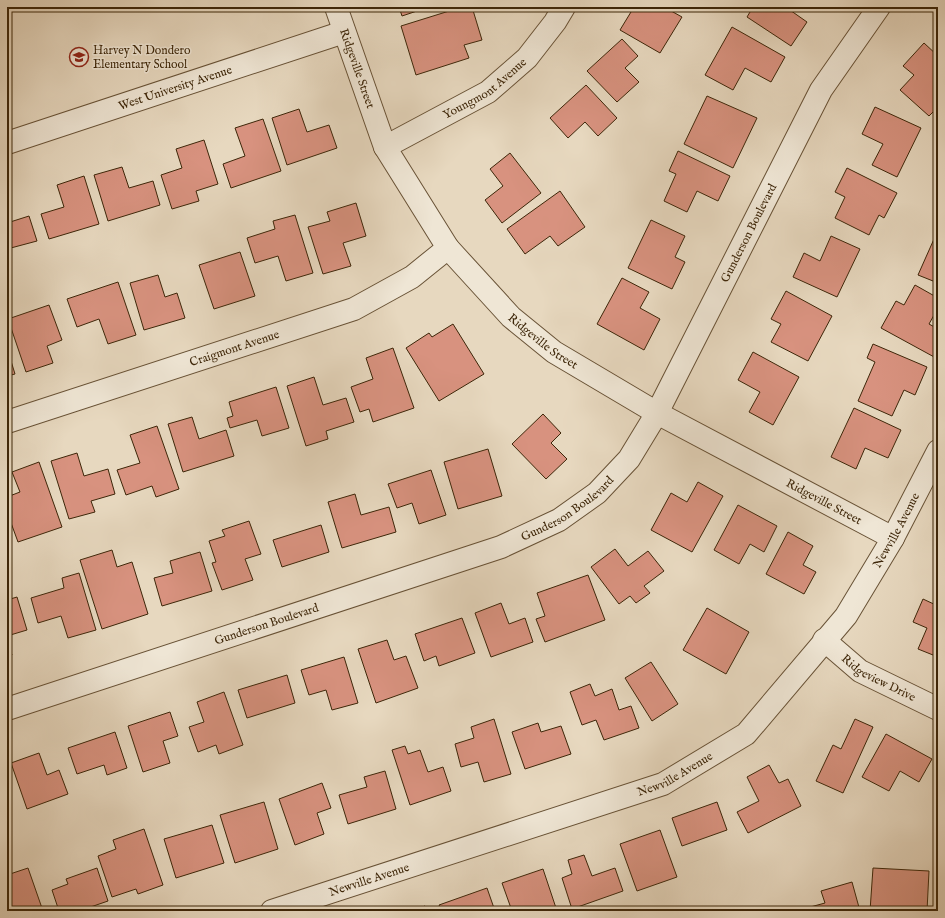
<svg xmlns="http://www.w3.org/2000/svg" width="945" height="918" font-family="'IM FELL English',serif">
<rect width="100%" height="100%" fill="#e7d8bf"/>
<filter id="stains"><feTurbulence type="fractalNoise" baseFrequency=".005" numOctaves="4"/><feColorMatrix values="0 0 0 0 .2 0 0 0 0 .09 0 0 0 0 .02 0 0 0 .5 -.17"/></filter>
<radialGradient id="worn" r=".72"><stop offset=".6" stop-color="#630" stop-opacity="0"/><stop offset="1" stop-color="#630" stop-opacity=".3"/></radialGradient>
<!-- building -->
<g fill="#d8927f" stroke="#3d2609">
<path d="M399 7H429L402 16Z"/>
<path d="M462 7H472L482 40 464 45 469 58 416 75 401 26Z"/>
<path d="M634 7H664L682 17 660 53 620 30Z"/>
<path d="M753 7H787V8L807 22 791 46 747 17Z"/>
<path d="M732 27 785 57 771 82 745 68 733 90 705 75Z"/>
<path d="M622 39 638 56 625 68 639 82 617 102 587 71Z"/>
<path d="M924 43 938 56V107L929 116 900 90 914 75 903 66Z"/>
<path d="M586 85 617 118 598 136 585 122 568 138 550 118Z"/>
<path d="M707 96 757 118 733 168 684 144Z"/>
<path d="M875 107 921 128 897 177 872 165 883 144 862 134Z"/>
<path d="M299 109 307 132 329 125 337 148 287 165 272 118Z"/>
<path d="M263 119 281 171 231 188 223 164 245 156 235 128Z"/>
<path d="M204 140 218 184 196 191 199 201 172 209 161 175 182 168 176 149Z"/>
<path d="M678 151 730 176 718 201 697 191 687 212 664 201 676 174 669 171Z"/>
<path d="M510 153 541 193 502 223 485 200 503 186 490 169Z"/>
<path d="M122 167 129 188 153 181 160 205 108 221 94 175Z"/>
<path d="M847 168 897 193 884 218 879 215 869 235 835 218 845 197 835 192Z"/>
<path d="M84 176 99 224 49 239 41 214 64 207 57 185Z"/>
<path d="M560 191 585 227 558 246 550 236 525 254 507 229Z"/>
<path d="M356 203 366 236 343 243 351 266 323 274 308 227 330 221 327 212Z"/>
<path d="M295 215 313 273 286 281 278 256 255 263 247 238 275 229 273 221Z"/>
<path d="M29 216 37 241 7 249V223Z"/>
<path d="M651 220 685 236 675 257 685 262 672 289 628 268Z"/>
<path d="M938 230V283L918 275Z"/>
<path d="M831 236 860 249 837 297 793 277 804 253 820 261Z"/>
<path d="M240 252 255 296 214 309 199 265Z"/>
<path d="M158 275 165 297 177 293 185 318 144 330 130 283Z"/>
<path d="M622 278 649 292 640 308 660 319 644 350 597 324Z"/>
<path d="M118 282 136 335 108 344 99 319 77 327 67 299Z"/>
<path d="M915 285 938 298V308L929 324 938 329V354L936 358 881 328 896 301 904 305Z"/>
<path d="M786 291 832 316 808 361 771 342 781 324 771 319Z"/>
<path d="M49 305 62 340 47 346 53 363 26 372 8 319Z"/>
<path d="M453 324 484 374 439 401 406 348 429 333 432 337Z"/>
<path d="M873 344 927 367 915 395 904 390 892 416 858 401 875 362 867 358Z"/>
<path d="M7 348 15 374 7 376Z"/>
<path d="M393 348 414 408 373 422 369 409 360 412 351 387 373 379 366 358Z"/>
<path d="M753 352 799 377 773 425 749 412 760 392 738 380Z"/>
<path d="M314 377 323 405 346 398 354 422 326 431 328 439 306 446 287 386Z"/>
<path d="M276 387 289 428 262 436 257 420 230 428 227 418 233 416 229 402Z"/>
<path d="M854 408 901 430 888 458 865 448 856 469 831 457Z"/>
<path d="M543 414 561 433 551 443 567 459 546 479 512 444Z"/>
<path d="M192 417 199 439 226 430 234 456 183 472 168 424Z"/>
<path d="M157 426 179 489 156 497 152 486 126 495 117 470 140 463 130 435Z"/>
<path d="M488 449 502 496 458 509 444 462Z"/>
<path d="M77 453 84 476 108 469 115 494 91 501 95 512 69 519 51 461Z"/>
<path d="M39 462 62 527 18 542 7 512V497L20 492 12 472Z"/>
<path d="M431 470 446 515 419 524 412 503 397 508 388 484Z"/>
<path d="M698 482 723 496 692 552 651 530 671 493 687 502Z"/>
<path d="M355 494 361 515 389 507 396 532 342 548 328 502Z"/>
<path d="M738 505 777 526 764 552 750 544 739 564 714 550Z"/>
<path d="M249 521 261 554 245 559 253 580 222 590 212 563 216 562 209 541 225 536 222 530Z"/>
<path d="M321 525 329 552 282 567 273 540Z"/>
<path d="M788 532 813 546 803 565 816 572 804 594 766 574Z"/>
<path d="M615 549 628 566 648 551 664 571 644 586 650 593 636 603 630 596 619 604 591 567Z"/>
<path d="M112 550 117 567 132 562 148 614 102 629 80 560Z"/>
<path d="M200 552 212 591 162 606 154 578 173 573 170 561Z"/>
<path d="M79 573 96 630 68 638 61 616 38 623 31 598 64 588 62 578Z"/>
<path d="M588 575 605 620 545 642 536 619 545 616 537 593Z"/>
<path d="M17 597 27 630 7 636V600Z"/>
<path d="M923 599 938 606V657L918 649 927 628 913 622Z"/>
<path d="M501 603 509 624 525 618 533 642 491 657 475 613Z"/>
<path d="M707 608 749 632 726 674 683 650Z"/>
<path d="M462 618 475 653 439 666 436 656 424 661 415 634Z"/>
<path d="M7 640 12 655 7 657Z"/>
<path d="M387 640 394 660 406 656 418 688 376 703 358 649Z"/>
<path d="M344 657 358 703 332 710 326 690 309 695 301 670Z"/>
<path d="M651 662 678 704 652 721 625 678Z"/>
<path d="M287 675 295 703 247 718 238 690Z"/>
<path d="M590 684 595 696 612 689 619 710 631 706 639 728 604 740 596 720 582 725 570 692Z"/>
<path d="M224 692 243 745 219 754 216 745 198 752 189 727 204 722 197 702Z"/>
<path d="M170 712 178 736 163 741 170 763 143 772 128 726Z"/>
<path d="M494 719 511 774 484 782 478 762 461 767 455 744 474 738 471 727Z"/>
<path d="M855 719 873 727 843 793 816 781 833 745 841 749Z"/>
<path d="M538 723 541 732 561 726 571 754 525 769 512 732Z"/>
<path d="M115 732 127 768 107 775 104 765 77 774 68 748Z"/>
<path d="M886 734 932 759 919 782 900 771 889 791 862 777Z"/>
<path d="M405 746 408 754 420 750 428 772 443 767 451 791 410 805 392 750Z"/>
<path d="M39 753 47 775 59 770 68 794 27 809 11 763Z"/>
<path d="M769 765 779 783 788 779 801 806 748 833 737 812 759 801 747 777Z"/>
<path d="M385 771 396 809 348 824 339 795 367 787 364 777Z"/>
<path d="M322 783 331 808 317 813 324 834 295 845 279 799Z"/>
<path d="M264 802 278 849 235 863 220 815Z"/>
<path d="M717 802 727 830 682 846 672 818Z"/>
<path d="M7 805 11 818 7 820Z"/>
<path d="M212 825 224 863 176 878 164 839Z"/>
<path d="M144 829 163 885 138 894 136 889 112 897 98 856 116 849 113 840Z"/>
<path d="M660 830 677 877 637 891 620 844Z"/>
<path d="M584 855 592 876 615 868 623 891 572 909 562 878 572 874 568 860Z"/>
<path d="M28 868 43 911H7V875Z"/>
<path d="M97 868 108 901 79 911H59L52 890 68 884 66 879Z"/>
<path d="M873 868 929 871 927 911H870Z"/>
<path d="M543 869 557 911H512L502 883Z"/>
<path d="M852 882 860 911H803V909L825 903 821 891Z"/>
<path d="M487 888 495 911H442L439 905Z"/>
<path d="M425 906 426 911H410Z"/>
</g>
<g fill="none" stroke-linecap="round" stroke-linejoin="round">
<!-- street casing -->
<g stroke="#685236" stroke-width="24">
<g id="street">
<path id="s1" d="M336 7 385 147 448 248 511 317 554 352 657 413 893 538"/>
<path id="s2" d="M7 143 344 32"/>
<path id="s3" d="M385 147 488 92 527 58 555 22 564 7"/>
<path id="s4" d="M7 422 354 309 412 277 448 248"/>
<path id="s5" d="M824 640 860 671 938 709"/>
<path id="s6" d="M7 709 501 547 559 520 597 493 629 459 657 413 821 90 879 7"/>
<path id="s7" d="M272 911 663 784 746 734 846 616 893 538 938 451"/>
</g>
</g>
<!-- street -->
<use href="#street" stroke="#efe6d5" stroke-width="22"/>
</g>
<!-- icons -->
<defs>
<g id="school-ring" transform="scale(1)"><circle r="9.5" fill="#efe6d5" stroke="#8f2418" stroke-width="1.5"/><path d="M0-5L7-2L0 1L-7-2ZM-4 1L0 2.5L4 1V4Q0 6-4 4Z" fill="#8f2418"/></g>
</defs>
<g fill-rule="evenodd">
<use href="#school-ring" x="79" y="57"/>
</g>
<g text-anchor="middle" stroke-width="3" stroke-linejoin="round" paint-order="stroke">
<!-- poi labels -->
<g font-size="12" fill="#3d2609" stroke="#efe6d5" text-anchor="start">
<text x="93" y="54">Harvey N Dondero<tspan x="93" dy="14">Elementary School</tspan></text>
</g>
<!-- street labels -->
<g font-size="12" fill="#3d2609" stroke="#efe6d5">
<text dy="4" stroke="none"><textPath href="#s1" startOffset="65">Ridgeville Street</textPath></text>
<text dy="4" stroke="none"><textPath href="#s3" startOffset="116">Youngmont Avenue</textPath></text>
<text dy="4" stroke="none"><textPath href="#s2" startOffset="177">West University Avenue</textPath></text>
<text dy="4" stroke="none"><textPath href="#s6" startOffset="933">Gunderson Boulevard</textPath></text>
<text dy="4" stroke="none"><textPath href="#s1" startOffset="401">Ridgeville Street</textPath></text>
<text dy="4" stroke="none"><textPath href="#s4" startOffset="239">Craigmont Avenue</textPath></text>
<text dy="4" stroke="none"><textPath href="#s1" startOffset="725">Ridgeville Street</textPath></text>
<text dy="4" stroke="none"><textPath href="#s6" startOffset="597">Gunderson Boulevard</textPath></text>
<text dy="4" stroke="none"><textPath href="#s7" startOffset="762">Newville Avenue</textPath></text>
<text dy="4" stroke="none"><textPath href="#s6" startOffset="273">Gunderson Boulevard</textPath></text>
<text dy="4" stroke="none"><textPath href="#s5" startOffset="67">Ridgeview Drive</textPath></text>
<text dy="4" stroke="none"><textPath href="#s7" startOffset="426">Newville Avenue</textPath></text>
<text dy="4" stroke="none"><textPath href="#s7" startOffset="102">Newville Avenue</textPath></text>
</g>
</g>
<!-- margin -->
<rect width="945" height="918" fill="none" stroke="#e7d8bf" stroke-width="24"/>
<rect x="8" y="8" width="929" height="902" fill="none" stroke="#3d2609" stroke-width="2"/>
<rect x="12" y="12" width="921" height="894" fill="none" stroke="#3d2609"/>
<rect width="100%" height="100%" filter="url(#stains)"/>
<rect width="100%" height="100%" fill="url(#worn)"/>
</svg>
